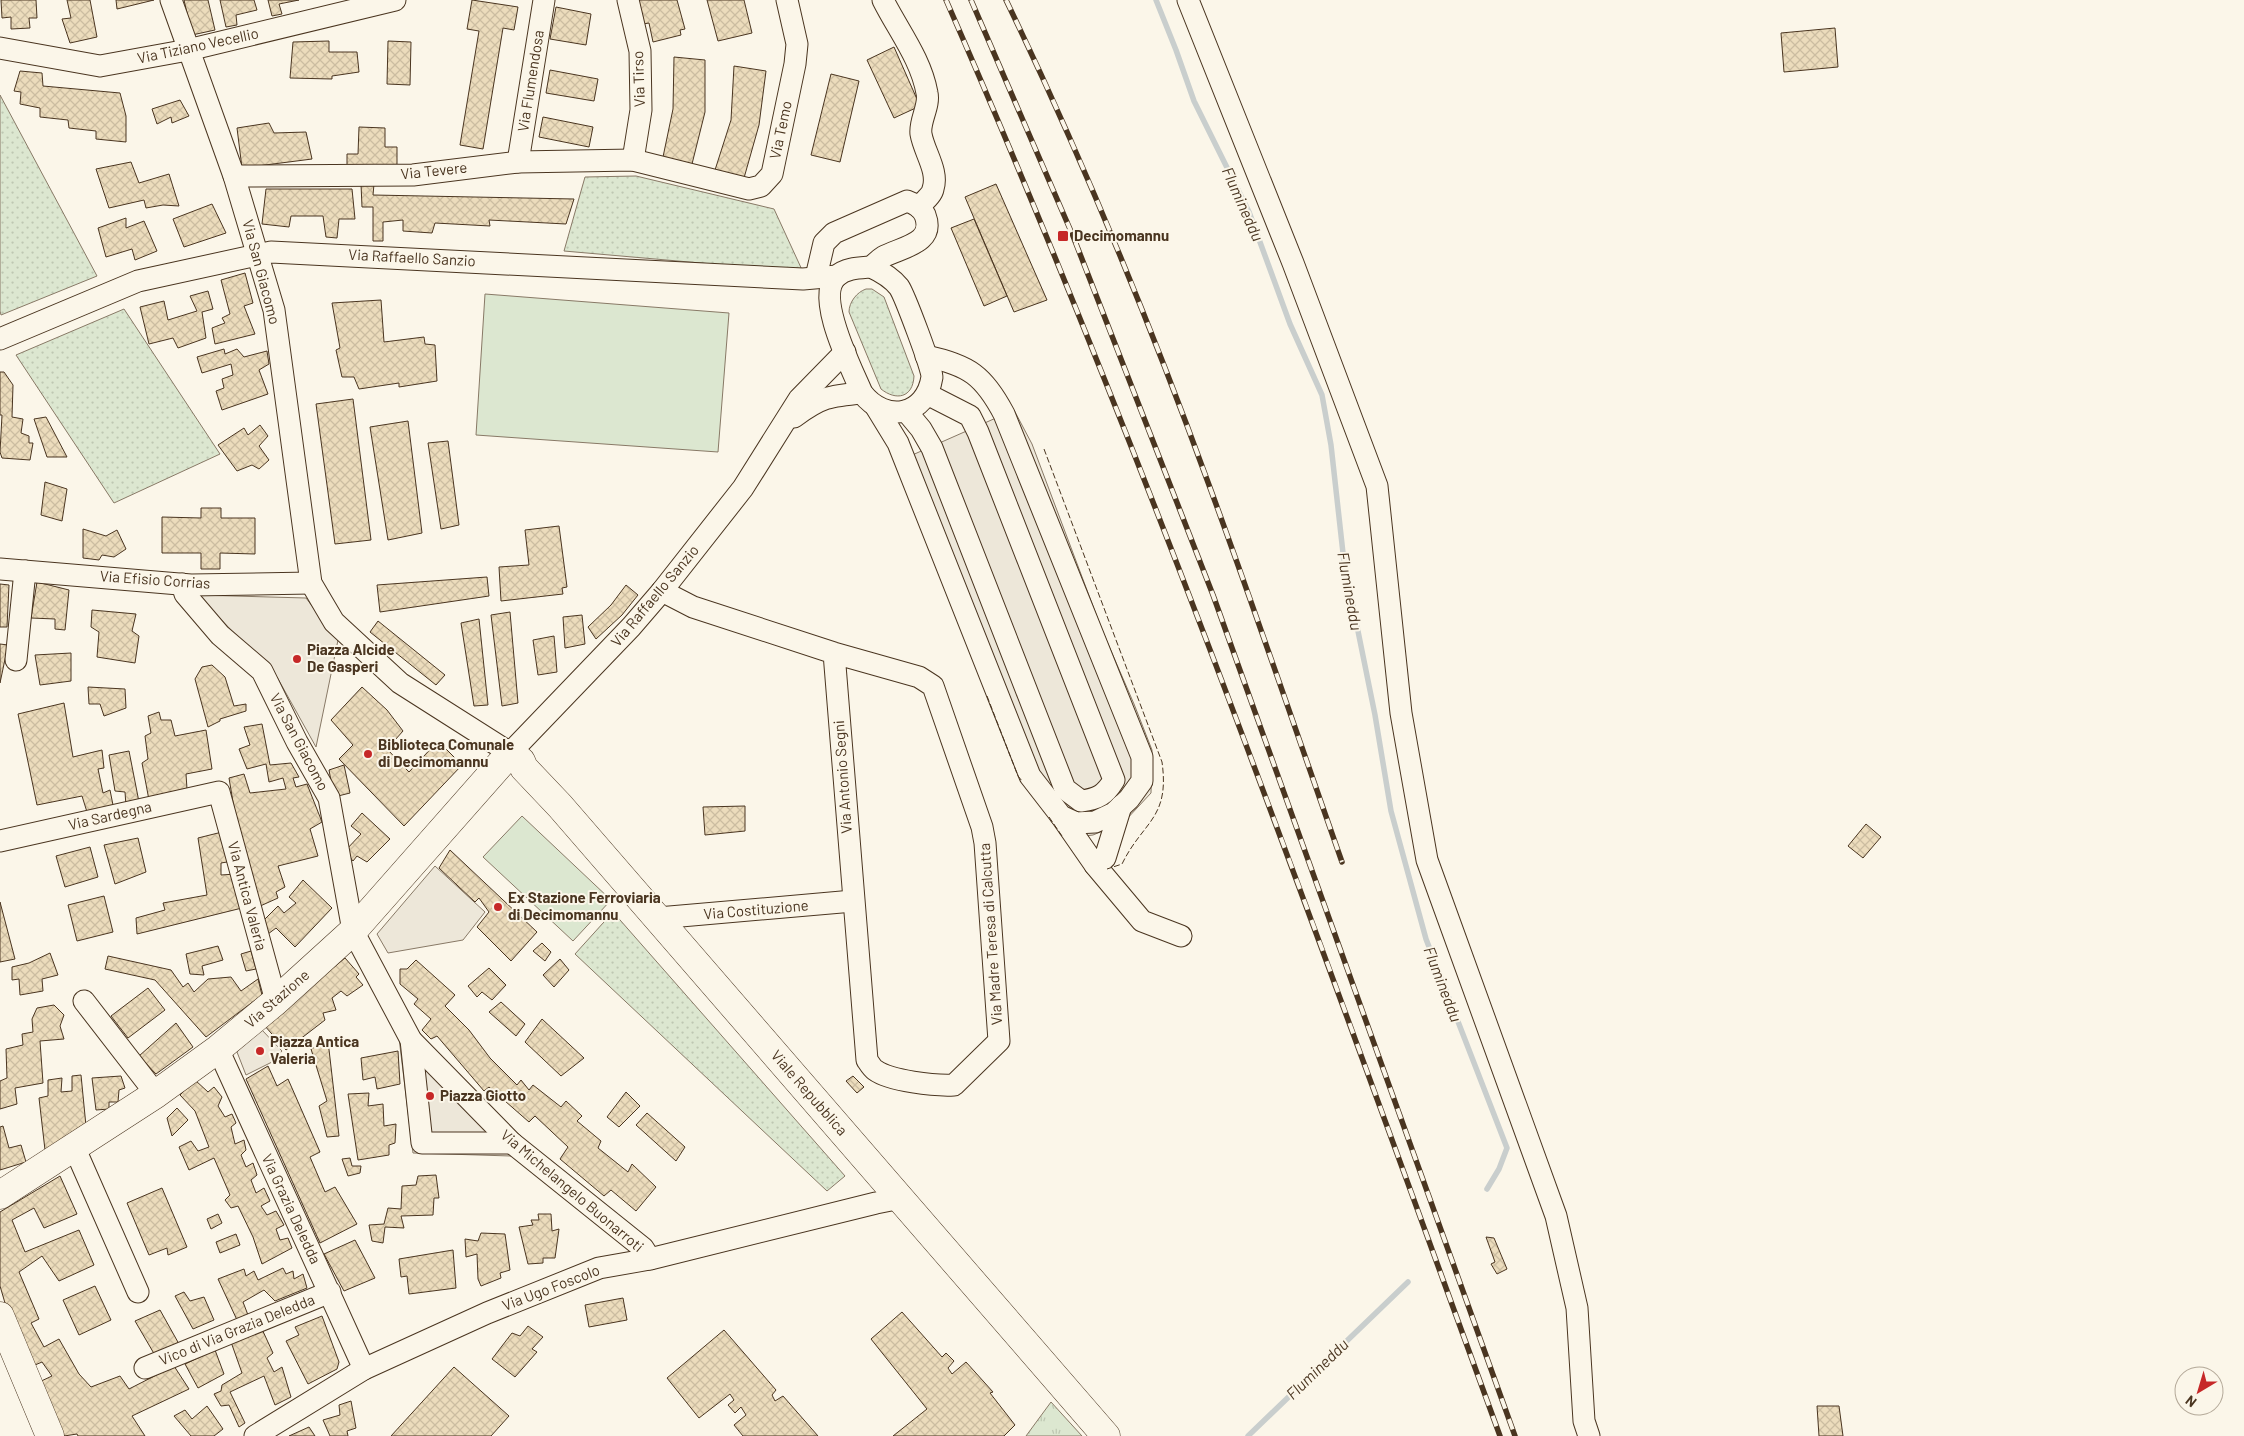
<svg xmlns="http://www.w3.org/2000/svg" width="2244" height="1436" font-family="Barlow,sans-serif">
<defs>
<pattern id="grass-dots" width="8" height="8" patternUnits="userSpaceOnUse" patternTransform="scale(1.25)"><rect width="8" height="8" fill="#dce7d0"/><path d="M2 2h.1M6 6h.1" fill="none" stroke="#bec7b2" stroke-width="1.8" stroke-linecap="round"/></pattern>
<pattern id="park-tufts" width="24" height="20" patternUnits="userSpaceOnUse" patternTransform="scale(1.25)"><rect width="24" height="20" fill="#dce7d0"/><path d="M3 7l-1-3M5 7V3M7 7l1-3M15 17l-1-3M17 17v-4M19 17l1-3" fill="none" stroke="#bec7b2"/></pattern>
<pattern id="building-cross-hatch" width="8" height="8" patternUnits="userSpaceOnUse" patternTransform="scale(1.25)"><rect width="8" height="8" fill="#ecdcbc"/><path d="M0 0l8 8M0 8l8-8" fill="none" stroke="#ccbda1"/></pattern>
</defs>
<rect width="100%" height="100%" fill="#fbf6e9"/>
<!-- grass -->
<g fill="url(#grass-dots)" stroke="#887966">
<path d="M0 95 97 276 1 315 0 311Z"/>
<path d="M636 176 774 209 803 272 564 251 585 177Z"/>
<path d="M866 289H872L884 297 914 376C913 398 896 401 881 389L849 312C849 302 857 292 866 289Z"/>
<path d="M124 309 220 454 114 503 16 355Z"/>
<path d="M613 912 845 1176 827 1191 575 954Z"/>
</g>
<!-- park -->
<path fill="url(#park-tufts)" stroke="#887966" d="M1051 1402 1082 1436H1026Z"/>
<!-- pitch -->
<g fill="#dce7d0" stroke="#887966">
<path d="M485 294 729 313 718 452 476 435Z"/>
<path d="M522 816 611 900 573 941 483 857Z"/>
</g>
<!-- parking -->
<g fill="#ede7d9" stroke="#887966">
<path d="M1014 410 1032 444 1102 630 1134 704 1152 750 1151 793 1124 822 1093 835 1067 838 901 460Z"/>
<path d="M197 595 306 598 338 640 316 747 277 677Z"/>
<path d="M435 866 485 912 463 940 388 953 377 934Z"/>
<path d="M261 1029 282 1051 272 1062 246 1075 237 1052 244 1039Z"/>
<path d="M399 1038 511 1156 413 1153Z"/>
</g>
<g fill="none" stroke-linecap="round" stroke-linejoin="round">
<!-- stream -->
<g stroke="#c9cecd" stroke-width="5.5">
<path d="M1156 0 1176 50 1194 101 1249 212 1290 324 1322 395 1331 445 1344 562 1375 715 1391 811 1426 939 1507 1148 1499 1169 1487 1189"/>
<path d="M1248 1436 1408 1282"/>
</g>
</g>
<!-- building -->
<g fill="url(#building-cross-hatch)" stroke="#4a3520">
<path d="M1 0H36L37 18H29L30 28 11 29V17L2 18Z"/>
<path d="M67 0H90L97 37 70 43 62 19 71 18Z"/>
<path d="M116 0H154L117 9Z"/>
<path d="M184 0H208L215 30 192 35Z"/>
<path d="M220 0H254L257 10 236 15 237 25 226 27Z"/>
<path d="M268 0H299L279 4 282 14 272 16Z"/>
<path d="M472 0 518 7 514 30 503 28 483 149 460 145 479 31 467 29Z"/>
<path d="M637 0H677L685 29 680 30 681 35 653 42 649 23 643 24Z"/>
<path d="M707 0H744L752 33 718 41Z"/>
<path d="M556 7 591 14 586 45 550 39Z"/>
<path d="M1835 28 1838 67 1784 72 1781 33Z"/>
<path d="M329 41V52H357L359 72 332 76V79L290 78 293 42Z"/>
<path d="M388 41 411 42 410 85 387 84Z"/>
<path d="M894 47 920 106 894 118 867 60Z"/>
<path d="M674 57 705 60V112L692 164 663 157 673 109Z"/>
<path d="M734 66 766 71 759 125 744 178 715 170 731 120Z"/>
<path d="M550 70 598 79 594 101 546 93Z"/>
<path d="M20 71 42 73 43 86 120 93 126 116V142L96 139V131L69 128 68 120 40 117V108L20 104 21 92 14 91Z"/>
<path d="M831 74 859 81 840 162 811 155Z"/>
<path d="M180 100 189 116 172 123 171 117 157 124 152 109Z"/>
<path d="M543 117 593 127 589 147 539 137Z"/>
<path d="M269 123 274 133 306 132 312 159 242 168 237 128Z"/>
<path d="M359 127 385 128V147H397V168L347 167V154H358Z"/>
<path d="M131 162 139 183 169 174 179 206 163 205 146 208 144 200 109 208 96 169Z"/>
<path d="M361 184H374L373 195 574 199 566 224 489 220 490 226 435 223 432 233 403 231V220L383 222V241H373V207H362Z"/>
<path d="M996 184 1047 300 1014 312 965 197Z"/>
<path d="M266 189H352L355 219H339L337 238 326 237 323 216H291L289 227 262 224Z"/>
<path d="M212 204 226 233 184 247 173 219Z"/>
<path d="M126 218V228L144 221 157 251 135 260 132 249 106 257 98 228Z"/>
<path d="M974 219 1007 296 984 306 951 228Z"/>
<path d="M245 273 253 303 244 306 255 334 215 344 212 328 225 323 222 318 230 314 221 280Z"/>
<path d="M208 291 213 309 202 312 206 338 178 348 173 338 149 344 140 307 164 301 168 320 197 311 190 296Z"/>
<path d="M381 300 384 342 424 337 425 344 435 345 437 381 399 387V383L359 389 354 377H342L336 350 340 348 332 303Z"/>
<path d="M224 349 225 354 237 349 244 357 267 351 269 364 259 370 268 394 222 410 216 391 224 388 222 379 233 375 231 364 202 373 197 357Z"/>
<path d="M0 372H4L13 385 12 417 23 419 21 433 29 436V443H33L30 460 2 458 0 452 2 415H0Z"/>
<path d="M353 399 371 540 335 544 316 404Z"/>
<path d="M46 417 67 457H47L34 419Z"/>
<path d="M408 421 422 533 388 540 370 427Z"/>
<path d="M260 425 268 436 259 446 269 460 259 469 252 465 237 471 218 445 244 428 248 435Z"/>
<path d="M448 441 459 525 441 529 428 443Z"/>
<path d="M45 482 67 489 62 521 41 515Z"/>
<path d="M201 508H221V518H255V554L220 553V569H201V553H162V517L201 518Z"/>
<path d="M559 526 567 587 562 588 563 594 501 601 499 567 529 565 525 530Z"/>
<path d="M83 529 106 536 117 530 126 549 114 557 102 555 99 560 83 558Z"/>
<path d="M487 577 489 596 380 612 377 585Z"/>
<path d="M37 582 69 590 65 630 55 629V619L31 618Z"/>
<path d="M0 584 9 585 7 627H0Z"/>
<path d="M626 585 638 595 622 615 596 639 588 627 611 605Z"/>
<path d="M92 610 136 614 132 631 139 636 135 663 97 657 99 632 91 627Z"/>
<path d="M510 612 518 703 502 706 491 615Z"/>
<path d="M582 615 585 644 565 648 563 617Z"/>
<path d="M479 619 488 705 474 706 461 623Z"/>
<path d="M378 621 445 675 436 685 370 632Z"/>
<path d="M554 636 557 672 538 675 533 640Z"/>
<path d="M0 644 8 645 0 683Z"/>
<path d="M71 653V681L40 685 35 655Z"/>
<path d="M212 665 225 677 234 706 246 704V711L220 719V721L208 727 195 679 202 667Z"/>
<path d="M88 687 125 689 126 708 104 716 100 704H89Z"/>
<path d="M362 687 387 710 403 731 387 749 409 772 438 741 462 765 404 826 339 759 353 745 331 720Z"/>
<path d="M64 703 73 757 102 750 104 768 98 769 103 793 110 790 114 810 87 812 82 796 37 805 18 714Z"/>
<path d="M159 712 161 720H171L175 736 206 730 212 769 186 774 187 789 149 800 142 763 148 759 145 736 151 733 148 716Z"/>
<path d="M262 724 270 765 291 763 299 777 293 778 296 787 307 784 322 822 310 829 318 856 278 866 285 887 276 892 278 898 258 907 235 814 229 778 244 774 250 793 286 789 283 778 269 782 266 764 247 769 239 749 250 745 244 727Z"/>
<path d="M129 751 139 802 126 806 125 792 115 791 109 755Z"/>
<path d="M344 765 350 793 334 797 329 770Z"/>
<path d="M745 806V831L705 835 703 807Z"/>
<path d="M362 813 390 839 367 862 357 856 353 861 345 851 361 834 351 826Z"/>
<path d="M1866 824 1881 837 1863 858 1848 846Z"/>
<path d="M226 831 233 861 221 863V875L236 874 246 907 137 934 136 918 165 910 163 903 207 895 198 838Z"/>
<path d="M138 838 146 872 115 884 104 845Z"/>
<path d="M90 847 98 877 65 887 56 856Z"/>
<path d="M450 850 537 932 511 961 477 927 489 912 479 898 475 902 439 868Z"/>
<path d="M303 880 332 908 295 947 276 928 264 937 261 923 278 906 284 913 296 903 289 897Z"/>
<path d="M104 896 113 932 77 941 68 905Z"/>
<path d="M0 902 15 959 0 962Z"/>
<path d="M542 943 551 952 545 961 533 951Z"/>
<path d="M218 946 223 960 202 966 204 975 190 974 186 954Z"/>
<path d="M251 951 256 969 246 971 241 954Z"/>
<path d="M50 953 58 975 42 979 43 991 20 995 19 979 12 980V967L29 963Z"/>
<path d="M108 956 171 970 183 987 188 983 194 992 208 979 231 977 241 991 258 979 262 995 206 1037 155 980 105 969Z"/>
<path d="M345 958 359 974 356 977 363 985 347 996 341 991 332 998 336 1010 323 1013 325 1020 286 1050 264 1025Z"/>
<path d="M560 959 569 970 554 987 543 975Z"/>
<path d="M416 960 455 995 445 1006 469 1030 490 1058 517 1085 521 1080 529 1090 533 1085 561 1107 566 1101 582 1116 577 1121 601 1141 598 1148 628 1172 632 1164 656 1187 636 1211 611 1190 604 1196 560 1159 568 1147 535 1116 529 1122 489 1087 484 1091 437 1036 431 1039 422 1030 431 1019 414 1004 418 999 400 984V969H407Z"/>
<path d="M489 968 506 985 492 1000 482 992 477 997 468 986Z"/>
<path d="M148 988 165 1010 128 1038 111 1016Z"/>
<path d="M501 1002 525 1024 516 1036 489 1012Z"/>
<path d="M54 1005 64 1015 60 1026 64 1039 40 1041 43 1083 15 1088 17 1104 0 1109V1081L7 1078 6 1049 23 1045 22 1034 33 1032 32 1019 37 1008Z"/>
<path d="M542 1019 584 1058 561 1076 525 1042Z"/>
<path d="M176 1023 193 1047 156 1074 139 1056Z"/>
<path d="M328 1041 339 1136 327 1137 319 1106 327 1101 311 1049Z"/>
<path d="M398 1051 400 1084 377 1089 375 1077 363 1080 361 1058Z"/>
<path d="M268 1066 277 1086 288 1079 320 1152 310 1157 325 1192 335 1187 357 1224 320 1243 246 1079Z"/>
<path d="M81 1075 86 1126 45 1150 39 1098 48 1096V1080L62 1078 61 1092 72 1091V1076Z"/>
<path d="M121 1076 125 1088 119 1090 118 1102H109V1109L96 1110 92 1078Z"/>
<path d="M853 1076 864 1087 857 1093 846 1081Z"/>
<path d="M195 1080 208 1092 214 1087 222 1097 218 1106 225 1117 232 1114 236 1123 231 1127 235 1144 244 1140 246 1150 241 1155 246 1167 253 1163 257 1175 251 1180 256 1193 264 1188 270 1201 261 1206 267 1215 276 1211 284 1225 276 1229 280 1240 288 1238 292 1248 262 1264 253 1237 238 1206 231 1208 225 1200 230 1195 214 1158 189 1170 179 1147 191 1141 198 1151 209 1147 195 1111 180 1095Z"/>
<path d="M626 1092 640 1106 619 1127 607 1117Z"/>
<path d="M369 1093 368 1106 383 1104 384 1126 396 1124 395 1143 389 1145V1155L358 1160 348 1094Z"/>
<path d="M177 1108 188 1120 172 1136 167 1118Z"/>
<path d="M647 1113 685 1147 676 1161 636 1125Z"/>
<path d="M3 1126 9 1148 21 1145 26 1162 0 1170V1127Z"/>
<path d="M350 1158 352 1166H361L360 1173 348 1176 342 1159Z"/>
<path d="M436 1175 439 1198H434L433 1215 401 1216 404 1228 385 1227 383 1243 372 1241 369 1225 384 1224 388 1208 401 1209 402 1186 416 1185 418 1176Z"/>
<path d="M60 1176 77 1214 44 1228 34 1208 12 1220 25 1252 79 1230 94 1265 59 1281 42 1256 19 1272 39 1319 31 1323 44 1347 59 1339 79 1374 91 1387 120 1376 129 1389 174 1366 189 1389 132 1416 145 1436H78L77 1434 64 1436 37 1383 52 1376 42 1362 35 1365 25 1357 5 1303 0 1286V1212Z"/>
<path d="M162 1188 187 1247 168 1255 167 1248 149 1255 127 1203Z"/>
<path d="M218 1214 222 1223 211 1229 207 1219Z"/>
<path d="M538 1214H551L552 1231 559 1229 555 1258H543V1263L528 1264 519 1227 533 1225 531 1220H539Z"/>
<path d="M481 1233 505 1234 510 1270 500 1273 501 1278 481 1286 478 1279 477 1254 466 1257 465 1239 478 1241Z"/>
<path d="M236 1234 240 1245 220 1253 216 1242Z"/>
<path d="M1486 1237 1494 1238 1507 1269 1497 1274 1491 1264 1495 1262Z"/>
<path d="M355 1240 375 1278 344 1291 324 1254Z"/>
<path d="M453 1250 456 1288 409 1294 407 1276 401 1277 399 1259Z"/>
<path d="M283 1268 286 1274 293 1271 294 1279 303 1274 307 1288 275 1301 264 1290 243 1302 248 1315 237 1320 218 1279 244 1269 246 1276 254 1271 258 1280Z"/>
<path d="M95 1286 111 1320 79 1335 63 1300Z"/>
<path d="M184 1292 190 1301 204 1297 214 1320 193 1329 175 1296Z"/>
<path d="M623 1298 627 1320 589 1327 585 1305Z"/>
<path d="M160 1310 179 1344 156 1357 135 1321Z"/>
<path d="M902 1312 942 1357 946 1353 954 1361 948 1368 952 1374 966 1362 993 1392 990 1393 1015 1425 1004 1436H893L927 1409 871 1339Z"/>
<path d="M322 1316 339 1362 337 1369 308 1384 286 1341 299 1335 295 1327Z"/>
<path d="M528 1326 543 1337 532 1349 537 1352 515 1377 492 1359 512 1333 520 1336Z"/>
<path d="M261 1327 273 1353 267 1358 274 1372 282 1367 291 1397 275 1405 264 1376 230 1392 245 1423 239 1427 229 1405 221 1406 214 1394 221 1391 222 1385 242 1373 231 1342Z"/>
<path d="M724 1330 776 1390 772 1395 775 1401 783 1396 818 1436H743L734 1425 746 1415 741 1407 735 1413 728 1405 734 1400 730 1394 699 1418 667 1378Z"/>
<path d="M215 1350 224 1374 198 1388 185 1364Z"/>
<path d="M454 1367 509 1416 491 1436H391Z"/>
<path d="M351 1401 356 1428 347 1431 348 1436H330L323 1420 340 1415 339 1405Z"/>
<path d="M207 1406 223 1429 214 1436H191L174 1416 185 1410 192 1419Z"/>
<path d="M1817 1406H1839L1843 1436H1819Z"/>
<path d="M309 1427 315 1436H289Z"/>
</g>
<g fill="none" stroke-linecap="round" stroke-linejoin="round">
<!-- minor casing -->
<g stroke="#4a3520" stroke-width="23">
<g id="minor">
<path d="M171 0 234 176 274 310 311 583 334 622 400 683 510 753 631 627 662 591 743 488 799 399 845 352"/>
<path d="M628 0 640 51 641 110 633 160"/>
<path d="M883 0C898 30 921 59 927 93 930 106 919 121 921 134 924 152 939 171 933 189 932 195 923 202 919 207"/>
<path d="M1188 0 1293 263 1377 486 1401 713 1427 860 1556 1216 1577 1308 1584 1421 1589 1436"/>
<path d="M0 48 100 66 188 50 395 0"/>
<path d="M518 162 544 0"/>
<path d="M234 176 413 175 518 162 633 160 749 189 761 186 772 174 795 64 797 44 787 0"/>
<path d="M871 267C882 272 891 277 899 287 904 294 933 370 932 377 926 416 886 424 862 393 852 369 814 296 837 276 846 268 859 268 871 267Z"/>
<path d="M816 277 824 243 834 233 907 201C915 204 921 207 925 215 936 244 901 247 883 257 878 260 875 264 871 267"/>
<path d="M0 339 138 281 271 252 803 279 837 276"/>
<path d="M876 407 898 443 1030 776 1061 816 1076 823 1095 822 1114 813 1129 799 1142 781V757L1004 414C984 376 969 365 926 356"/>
<path d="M906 411 921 429 932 448 1065 789 1081 801C1098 799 1105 795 1114 780L978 432 970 416 927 394"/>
<path d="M794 417C821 397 829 396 862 393"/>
<path d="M0 569 191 585 311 583"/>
<path d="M182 584 185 594 220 635 262 671 297 742 329 798 353 931 411 1040 512 1143 643 1248 650 1259"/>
<path d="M662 591 693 607 834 653 919 677 933 686 982 827 985 843 999 1041 954 1085C935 1086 890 1081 875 1070 872 1068 869 1063 867 1060L834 653"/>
<path d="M16 660 25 571"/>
<path d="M1061 816 1095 865 1105 858 1121 806"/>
<path d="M0 841 219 792 276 1001"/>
<path d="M1095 865 1142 921 1181 936"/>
<path d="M658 918 853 901"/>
<path d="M84 1001 156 1094"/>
<path d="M411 1040 422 1143H512"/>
<path d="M218 1049 364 1369"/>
<path d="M75 1149 138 1292"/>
<path d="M145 1368 330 1292"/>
<path d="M255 1436 364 1369 487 1313 599 1268 650 1259 876 1203 901 1198"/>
</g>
</g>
<!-- major casing -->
<g stroke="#4a3520" stroke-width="29">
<g id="major">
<path d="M0 1195 156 1094 218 1049 276 1001 353 931 510 753 521 761 524 768 560 806 1106 1436"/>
<path d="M0 1316 50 1436"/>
</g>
</g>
<!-- minor -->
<use href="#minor" stroke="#fbf6e9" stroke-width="21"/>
<!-- major -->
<use href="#major" stroke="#fbf6e9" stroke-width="28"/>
<!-- rail casing -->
<g stroke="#4a3520" stroke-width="5.5">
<g id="rail">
<path d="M946 0C1152 470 1324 954 1500 1436"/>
<path d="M971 0 1073 236 1213 595 1515 1436"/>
<path d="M1006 0C1082 158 1149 320 1209 485 1255 610 1298 737 1342 862"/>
</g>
</g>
<!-- rail -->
<use href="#rail" stroke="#fbf6e9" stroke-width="4" stroke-dasharray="11" stroke-linecap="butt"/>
<!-- fence -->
<g stroke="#4a3520" stroke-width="1" stroke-dasharray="6 2.5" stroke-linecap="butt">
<path d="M1044 449 1162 762C1170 819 1143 821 1122 864L1107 869"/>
<path d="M987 696 1018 776 1022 781"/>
<path d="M1049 817 1062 836"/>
</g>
</g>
<!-- markers -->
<g fill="#c62828" stroke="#fbf6e9" stroke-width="2">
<rect x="1057" y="230" width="12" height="12" rx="2.5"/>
<circle cx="297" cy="659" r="5"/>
<circle cx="368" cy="754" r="5"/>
<circle cx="498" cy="907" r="5"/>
<circle cx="260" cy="1051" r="5"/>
<circle cx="430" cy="1096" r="5"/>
</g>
<g text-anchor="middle" stroke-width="4" stroke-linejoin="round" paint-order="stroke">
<!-- street labels -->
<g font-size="15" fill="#4a3520" stroke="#fbf6e9">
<text transform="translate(198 46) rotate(-12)" y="5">Via Tiziano Vecellio</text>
<text transform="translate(639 79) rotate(-92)" y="5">Via Tirso</text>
<text transform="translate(531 81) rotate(-81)" y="5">Via Flumendosa</text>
<text transform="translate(781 130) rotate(-78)" y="5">Via Temo</text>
<text transform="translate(434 171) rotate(-6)" y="5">Via Tevere</text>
<text transform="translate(412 258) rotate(3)" y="5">Via Raffaello Sanzio</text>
<text transform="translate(261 272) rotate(75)" y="5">Via San Giacomo</text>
<text transform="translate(155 580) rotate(4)" y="5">Via Efisio Corrias</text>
<text transform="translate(655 596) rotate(-50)" y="5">Via Raffaello Sanzio</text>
<text transform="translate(299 742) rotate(62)" y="5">Via San Giacomo</text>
<text transform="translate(843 777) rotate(-94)" y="5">Via Antonio Segni</text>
<text transform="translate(110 816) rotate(-13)" y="5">Via Sardegna</text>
<text transform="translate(247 896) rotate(75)" y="5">Via Antica Valeria</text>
<text transform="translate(756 910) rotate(-5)" y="5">Via Costituzione</text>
<text transform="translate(991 934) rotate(-94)" y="5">Via Madre Teresa di Calcutta</text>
<text transform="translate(277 999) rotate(-41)" y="5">Via Stazione</text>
<text transform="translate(809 1093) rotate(49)" y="5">Viale Repubblica</text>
<text transform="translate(572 1191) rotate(40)" y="5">Via Michelangelo Buonarroti</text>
<text transform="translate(291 1209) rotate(65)" y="5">Via Grazia Deledda</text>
<text transform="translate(551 1288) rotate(-21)" y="5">Via Ugo Foscolo</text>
<text transform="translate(237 1330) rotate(-22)" y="5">Vico di Via Grazia Deledda</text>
</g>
<!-- poi labels -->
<g font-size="15" font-weight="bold" fill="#4a3520" stroke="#fbf6e9" text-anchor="start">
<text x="1074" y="241">Decimomannu</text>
<text x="307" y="655">Piazza Alcide<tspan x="307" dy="17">De Gasperi</tspan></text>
<text x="378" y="750">Biblioteca Comunale<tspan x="378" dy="17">di Decimomannu</tspan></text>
<text x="508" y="903">Ex Stazione Ferroviaria<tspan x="508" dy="17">di Decimomannu</tspan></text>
<text x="270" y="1047">Piazza Antica<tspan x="270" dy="17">Valeria</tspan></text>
<text x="440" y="1101">Piazza Giotto</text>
</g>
<!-- water labels -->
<g font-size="16" font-style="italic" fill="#4a3520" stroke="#fbf6e9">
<text transform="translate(1243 204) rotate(66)" y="6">Flumineddu</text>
<text transform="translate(1350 591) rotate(80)" y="6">Flumineddu</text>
<text transform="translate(1443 984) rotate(69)" y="6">Flumineddu</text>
<text transform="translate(1317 1369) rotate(-44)" y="6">Flumineddu</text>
</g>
</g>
<!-- north arrow -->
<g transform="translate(2199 1391) rotate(218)"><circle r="24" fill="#fbf6e9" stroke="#b4a999"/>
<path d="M0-4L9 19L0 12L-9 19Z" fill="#c62828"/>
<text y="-8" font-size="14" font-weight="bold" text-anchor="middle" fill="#4a3520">N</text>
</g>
</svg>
